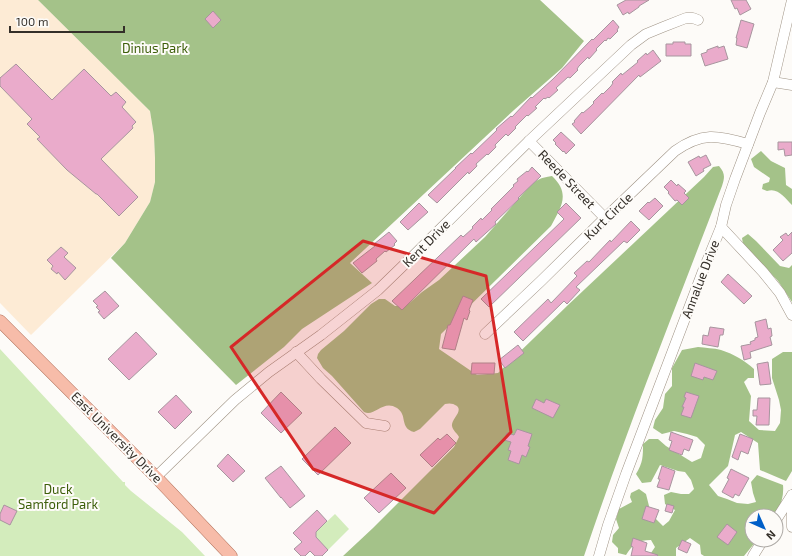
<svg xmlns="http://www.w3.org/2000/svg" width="792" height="556" font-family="'Exo 2',sans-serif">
<rect width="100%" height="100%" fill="#fdfbf8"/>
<!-- built -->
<path fill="#fdebd5" d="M0 0H38L150 111 154 136 155 158V182L150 202 125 243 31 335 0 303Z"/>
<!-- green -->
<g fill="#d3ecbc">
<path d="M0 349 123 482H125V485L131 491 182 532 205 556H0Z"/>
<path d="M335 514 349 529 328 550 316 537V532Z"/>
</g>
<!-- forest -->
<g fill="#a4c289">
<path d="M38 0H540L584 41 562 68 514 110 350 263 372 283 302 329 284 347 236 385 111 258 125 243 150 202 155 182V158L154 136 150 111Z"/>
<path d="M761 151 771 161 785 168 786 185 792 189V205C785 198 778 187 767 191L762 189 763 184 769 182 770 178 754 167 751 159Z"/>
<path d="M719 166C725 173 725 177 722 186 675 309 626 431 584 556H343L373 528 454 447 459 437C457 433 453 431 452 426 451 419 463 412 457 406 453 403 449 403 445 404L420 429 414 432C399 428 408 415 397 408 383 399 375 417 364 412L332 376 323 368 317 358 318 354 321 350 344 331 371 304 379 299H385L395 306H406L422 292 439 280 485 237 528 188C537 179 540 178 552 176 571 194 561 207 551 226L441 334 439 349 477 375 498 373 568 305 704 177 713 167Z"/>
<path d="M748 234 756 241 780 266 789 268 792 265V302L778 281 743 244 742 238Z"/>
<path d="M698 347C705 348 714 348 721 350 734 354 745 361 754 369V378H748L744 382 751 396 749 421 759 430 775 431 780 423 781 410 779 400 772 378V359L783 352H792V471L786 481 760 470 758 443 741 432 735 435 728 466 709 485 718 496 727 499 737 503 748 504 756 502 753 493 751 482 757 475 783 485C784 496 781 507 774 516H752V540H757L744 556H704L701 554 700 545 690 538 676 548V556H649L655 547 651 540C638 540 633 544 626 555L618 553V548L612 542 613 535 619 528 616 519 619 509 632 502 630 497 631 493 639 489 646 494 651 514 663 526 669 521 675 510 665 504 664 495 671 492 681 494H689L694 489 691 480 685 472 678 471 660 465 651 482 642 483 636 474C643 463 643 456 643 444L649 439H658L666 446 692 462 701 458 705 445 697 437 687 434 674 431 662 434 653 428 655 420 663 408 665 394 672 386V368L682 350Z"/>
</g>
<!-- building -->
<g fill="#eaabcb" stroke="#a7959e">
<path d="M626 0H649L639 6V7L629 14 628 12 623 15 617 5Z"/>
<path d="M731 0H746L751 9 740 15 737 8 735 9Z"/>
<path d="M213 11 221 20 213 28 205 19Z"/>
<path d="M613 20 619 27 617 30 618 31 610 39 608 38 606 41 605 40 596 49 597 50 589 59 588 57 579 66 577 69 578 70 570 78 568 77 556 88 558 90 549 98 548 97 545 99 544 98 535 107 537 108 528 116 527 115 515 127 516 128 508 136 506 134 495 145 496 147 488 155 487 154 476 164 477 166 469 174 468 172 437 203 428 195 456 168H455L471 153 472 154 497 130 496 129 511 116 512 117 531 97 532 98 553 79 592 39 593 40Z"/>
<path d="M741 20 754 24 747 48 736 45 737 38H736Z"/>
<path d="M673 42H685V44H691V56H666V44H673Z"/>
<path d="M718 46V48L724 46 728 59 705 66 701 54 707 52V50Z"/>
<path d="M653 50 661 61 640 77 639 75 581 134 572 124 575 122 574 121 582 112 583 113 590 107 594 103 593 102 602 93 603 94 611 86 613 83 612 82 621 73 622 75 638 62 637 61 646 53 647 55Z"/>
<path d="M16 64 52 100 84 69 111 96 116 92 126 102 122 107 136 122 132 126 133 128 101 159 138 197 119 216 97 194H96L67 170 37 139 40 137 27 124 32 119 0 86V78Z"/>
<path d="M561 132 575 145 566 154 564 151 563 152 555 144 556 143 553 140Z"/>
<path d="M778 142H792V155L785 156 784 149 778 150Z"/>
<path d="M706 155 711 165 703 169 704 171 696 176 688 162 699 156 700 158Z"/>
<path d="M532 167 541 176 518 198 519 199 495 222 496 224 476 242 474 239 402 310 392 301 461 235 463 237 473 228 472 227 481 218 482 220 492 210 491 209 514 186 513 185 518 181 517 179 527 171 528 172Z"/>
<path d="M671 180 677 186 678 184 686 191 684 193 689 198 682 205 677 200 675 201 668 193 669 192 664 187Z"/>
<path d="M655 198 663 206 649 220 639 211 648 202 649 203Z"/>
<path d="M419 203 428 212 408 230 400 222Z"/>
<path d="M566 203 581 218 489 307 481 299 564 219 557 212Z"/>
<path d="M631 221 640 230 627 243 624 241 576 287 580 290 567 304 564 301 523 341 514 332 548 299 551 303 577 276 574 273 587 261 589 262 610 240 611 242Z"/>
<path d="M389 232 397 241 394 244 395 245 386 252 385 251 376 259 377 261 362 273 353 263 375 246 374 244Z"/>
<path d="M792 232V253L783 261 773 250 783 240 780 237 786 233 788 236Z"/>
<path d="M61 247 68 253 64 257 76 268 65 280 58 272 57 274 51 269 53 266 47 260Z"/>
<path d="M728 274 752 296 744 304 721 282Z"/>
<path d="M105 291 119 306 104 319 98 312 100 311 96 307 98 306 93 301Z"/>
<path d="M463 296 473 300 469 310 470 311 467 320 464 318 455 350 442 348 448 325H450Z"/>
<path d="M766 319 768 329 771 328 772 336 770 337 772 345 750 352 751 358 744 360 741 346 751 344 750 342 755 340V338L758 337 755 322Z"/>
<path d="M710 327 724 329 723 335H720L718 347 702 344 703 335 708 336Z"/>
<path d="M136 332 157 354 129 380 108 359Z"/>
<path d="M518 345 524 353 505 368 499 360Z"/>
<path d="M768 362 771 384 760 385 757 364Z"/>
<path d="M472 363H495L494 374H471Z"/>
<path d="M695 363 717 371 713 380 704 377 703 380 691 376Z"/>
<path d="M281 392 302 413 281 433 261 413Z"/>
<path d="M686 392 699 396 691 418 681 415 684 407H682L686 398 684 397Z"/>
<path d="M176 395 192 412 175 429 158 412Z"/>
<path d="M758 398H770L769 425H756L757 416H753V410H757Z"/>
<path d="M536 399 544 403 546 399 560 405 553 418 532 408Z"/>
<path d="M335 427 351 443 318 475 302 459Z"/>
<path d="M517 429 532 434 528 446 530 447 526 457 522 455 519 464 508 460 511 451 508 450 511 442 504 440 507 433 514 435Z"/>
<path d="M671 432 693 440 689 451 684 449 682 455 669 450 672 441 669 440Z"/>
<path d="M447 434 456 443 432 467 420 455 438 438 440 440Z"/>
<path d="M740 434 753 439 748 454 741 451 738 460 732 457Z"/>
<path d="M228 454 245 471 233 482 217 466Z"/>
<path d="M281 466 305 496 290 508 281 497V498L265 478Z"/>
<path d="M662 466 675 471 669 490 657 487 660 479H658Z"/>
<path d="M731 469 749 478 739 496 735 494 733 498 722 492 729 479 727 478Z"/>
<path d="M391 473 406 488 379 513 364 498Z"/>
<path d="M667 504 674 506 672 513 665 511Z"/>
<path d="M4 505 17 511 10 525 0 520V514Z"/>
<path d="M646 506 659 510 654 523 642 519Z"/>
<path d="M317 510 327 521 316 532V537L328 550 322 556H315L310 551 305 556H301L294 549 302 542 293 533Z"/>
<path d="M727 524 737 532 728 545 717 537Z"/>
<path d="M633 538 647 543 645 551 658 555 657 556H631L633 547 631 546Z"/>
<path d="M682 540 691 544 687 553 678 549Z"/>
</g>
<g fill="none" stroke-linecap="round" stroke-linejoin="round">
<!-- minor casing -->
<g stroke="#9f9385" stroke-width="11">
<g id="minor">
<path d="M773 82 792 85"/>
<path d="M529 141 605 218"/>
<path d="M721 227 763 272 780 293 792 315"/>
<path d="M485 334 541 281 605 218 675 151C702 132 717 135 748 144"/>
<path d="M296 352 321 379 366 423 385 426"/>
<path d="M156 477 235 400 269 372 321 335 378 290 410 259 529 141 631 45 646 34 663 27 686 18H693L698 20"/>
<path d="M792 495V527"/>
<path d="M776 520 792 495"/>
<path d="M599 556 608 525 626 474 703 271 721 227 726 205 735 179 760 113 773 82 792 0"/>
<path d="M753 556 763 540"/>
</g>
</g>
<!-- major casing -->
<g stroke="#af6e57" stroke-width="13">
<path id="major" d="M0 321 156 477 231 556"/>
</g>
<!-- minor -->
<use href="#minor" stroke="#fff" stroke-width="10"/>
<!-- major -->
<use href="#major" stroke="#f7bca9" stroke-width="12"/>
</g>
<!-- marked area -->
<path fill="#d62828" fill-opacity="0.2" stroke="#d62828" stroke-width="3" stroke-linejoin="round" d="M363 241 486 276 511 432 434 513 313 469 231 347Z"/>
<g text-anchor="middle" stroke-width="4" stroke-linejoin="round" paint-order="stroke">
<!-- park labels -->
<g font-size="13" fill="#3d5f0a" stroke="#fdfbf8">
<text x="155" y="53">Dinius Park</text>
<text x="58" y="494">Duck<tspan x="58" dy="15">Samford Park</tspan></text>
</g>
<!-- street labels -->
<g font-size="13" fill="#342f29" stroke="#fdfbf8">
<text transform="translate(567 179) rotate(46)" y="5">Reede Street</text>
<text transform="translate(608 216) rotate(-44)" y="5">Kurt Circle</text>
<text transform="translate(426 243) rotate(-45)" y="5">Kent Drive</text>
<text transform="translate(700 279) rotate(-69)" y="5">Annalue Drive</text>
<text transform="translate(117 437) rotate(45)" y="5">East University Drive</text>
</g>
</g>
<!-- north arrow -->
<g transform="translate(764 528) rotate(135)"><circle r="19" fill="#fdfbf8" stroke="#ada9a5"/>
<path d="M0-3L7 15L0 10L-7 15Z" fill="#005fc8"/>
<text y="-6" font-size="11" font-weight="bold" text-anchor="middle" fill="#342f29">N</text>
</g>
<!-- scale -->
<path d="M10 26v6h114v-6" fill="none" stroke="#342f29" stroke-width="2"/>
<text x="16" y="26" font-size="12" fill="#342f29" stroke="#fdfbf8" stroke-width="3" paint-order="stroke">100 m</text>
</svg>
